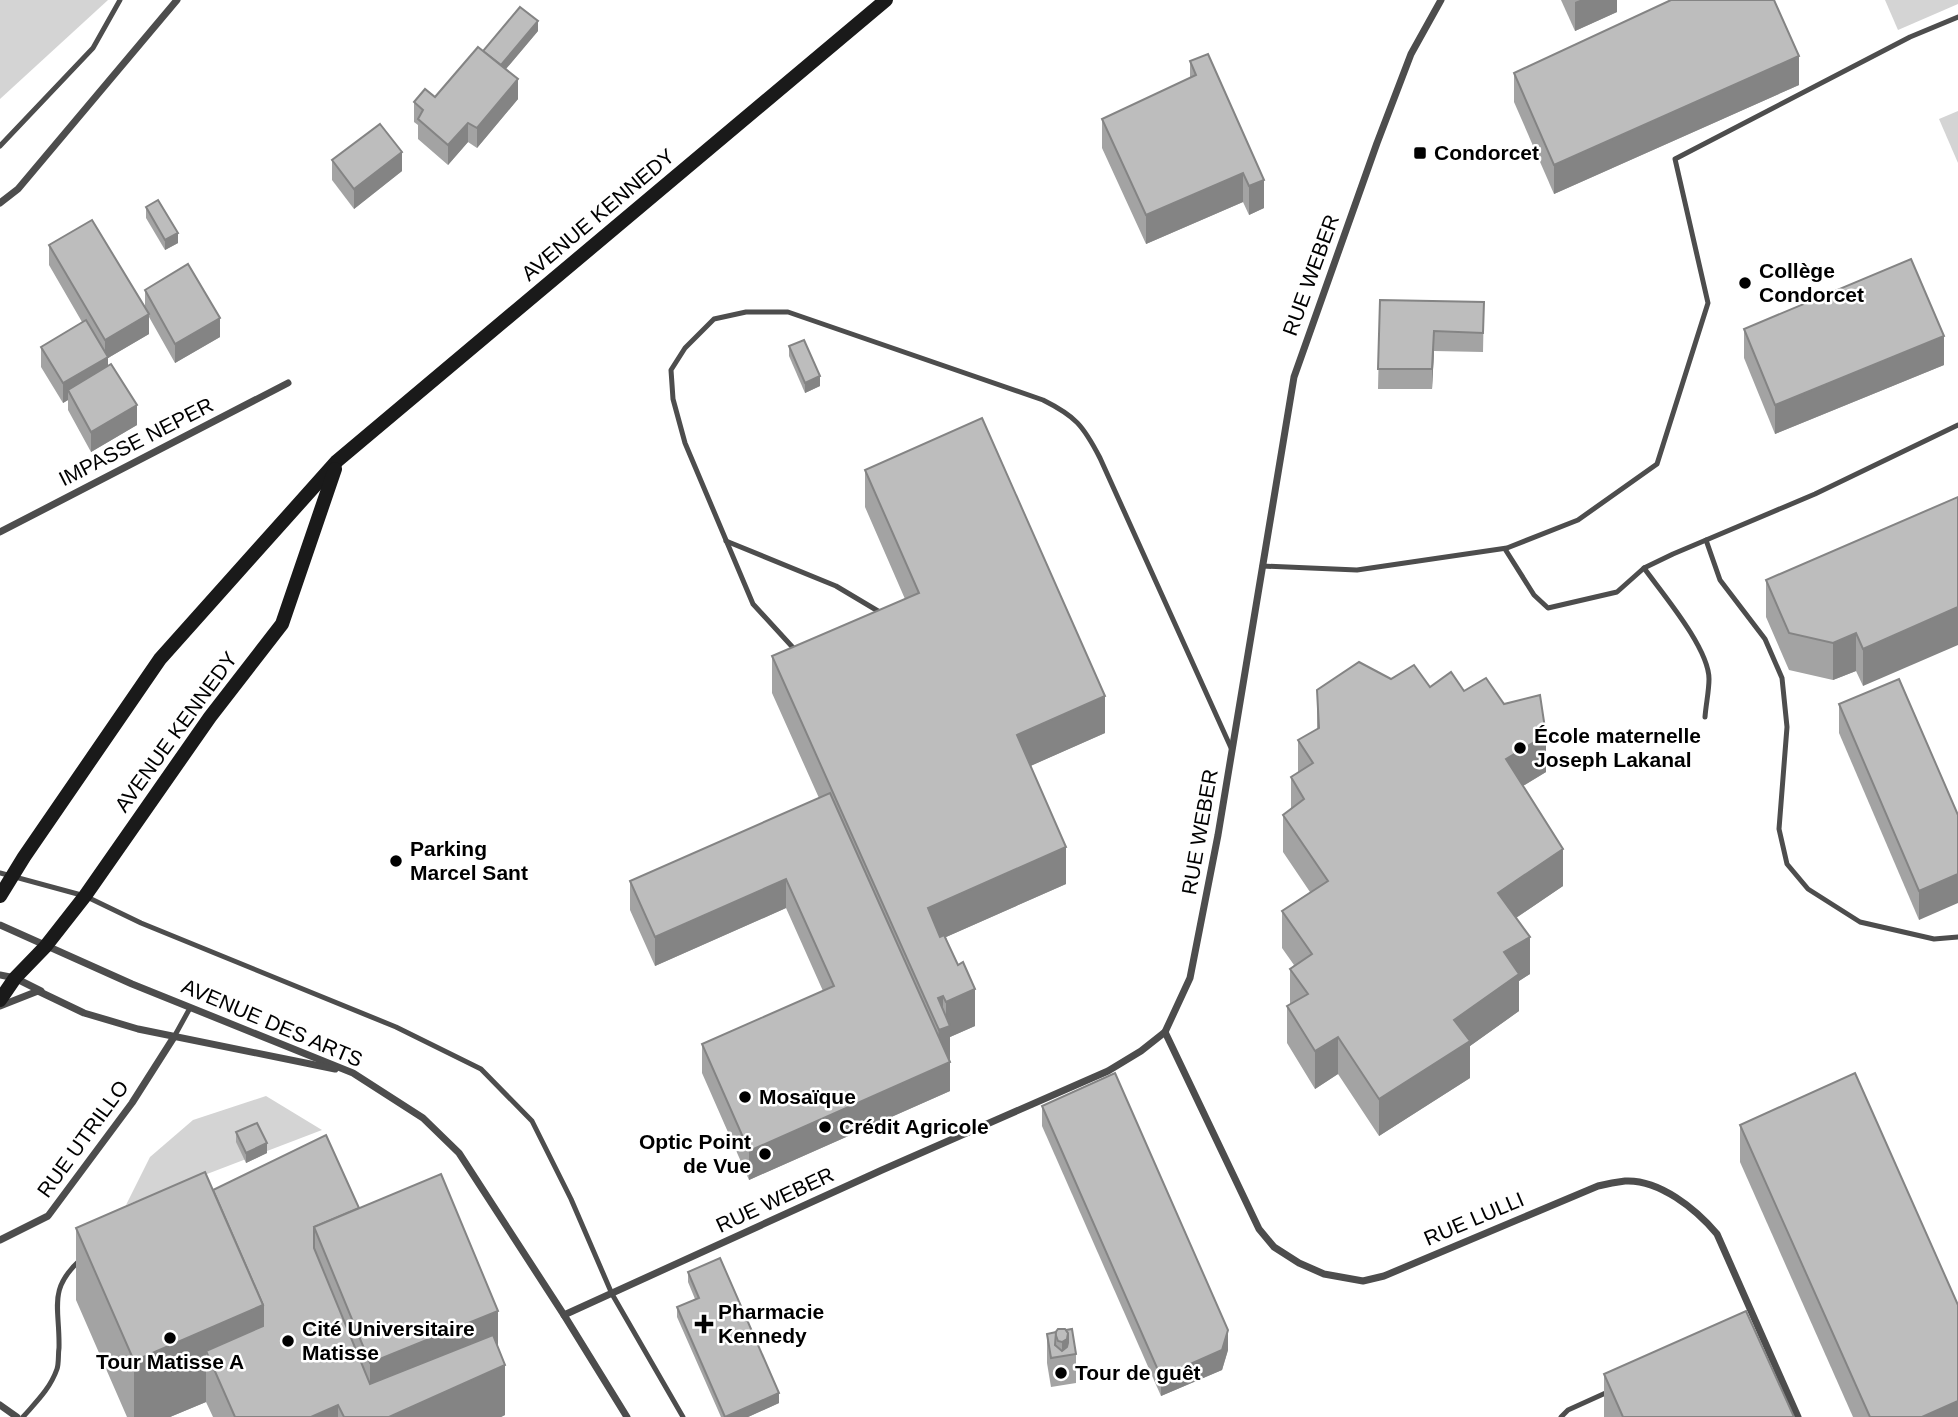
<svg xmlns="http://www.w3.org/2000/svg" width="1958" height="1417" font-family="Helvetica,sans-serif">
<rect width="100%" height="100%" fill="#fff"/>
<!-- green -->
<g fill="#d4d4d4">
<path d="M0 0H108L0 99Z"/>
<path d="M1885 0H1958V4L1898 30Z"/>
<path d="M1958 111V163L1939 119Z"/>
<path d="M266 1096 322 1130 126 1205 150 1157 193 1120Z"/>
</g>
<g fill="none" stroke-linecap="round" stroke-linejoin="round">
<!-- lane -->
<g stroke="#4d4d4d" stroke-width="5">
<path d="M0 146 93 48 120 0"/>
<path d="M1706 540 1720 580 1765 639 1782 678 1787 727 1779 829 1787 864 1808 889 1860 922 1934 939 1958 937"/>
<path d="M726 541 836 586 883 614"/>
<path d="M1505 549 1534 595 1548 608 1617 592 1644 568 1673 554 1815 494 1958 425"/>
<path d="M1262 566 1357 570 1507 548 1578 520 1657 464 1708 303 1675 159 1910 37 1958 17"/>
<path d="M1644 568C1662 593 1709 648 1709 679 1709 691 1706 704 1705 717"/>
<path d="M797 652 753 604 685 443 673 399 671 370 685 348 714 319 746 312H788L1043 400C1075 416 1083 425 1100 458L1232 750"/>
<path d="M0 873 85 896 141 923 396 1027 481 1069 532 1121 571 1199 612 1294 683 1417"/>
<path d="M174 1037 190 1008"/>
<path d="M23 1417C36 1402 50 1389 57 1369 59 1363 58 1354 59 1348 60 1307 47 1290 81 1259"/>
<path d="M1561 1417 1568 1410 1610 1391"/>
</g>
<!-- street -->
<g stroke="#4d4d4d" stroke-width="7">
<path d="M0 203 18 189 177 0"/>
<path d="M0 532 288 383"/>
<path d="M0 925 132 984 353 1073 423 1118 459 1153 564 1315 627 1417"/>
<path d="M0 975 15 978 41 991"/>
<path d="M0 1006 38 991 84 1013 138 1029 335 1069"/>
<path d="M1165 1032 1259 1229 1274 1247 1299 1263 1324 1274 1363 1281 1384 1276 1598 1186C1606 1184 1616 1182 1625 1181 1659 1179 1696 1209 1717 1234L1798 1417"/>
<path d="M0 1240 48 1216 132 1103 174 1037"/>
<path d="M564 1315 882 1170 1108 1071 1141 1051 1165 1032 1190 978 1218 835 1294 377 1377 143 1411 54 1441 0"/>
<path d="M0 1405 17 1417"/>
</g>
<!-- secondary -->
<g stroke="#1a1a1a" stroke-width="14">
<path d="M0 896 24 857 160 659 337 461 886 0"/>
<path d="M0 1000 15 978 45 947 85 896 210 717 282 624 335 469"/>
</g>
</g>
<!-- wall -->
<g fill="#a3a3a3">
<path d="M1561 0H1617V12L1575 31Z"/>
<path d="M538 31 506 69 518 99 477 148 468 142 448 165 418 139V125L414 122V102L435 97 483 51Z"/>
<path d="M1190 61 1264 208 1249 215 1243 202 1146 244 1102 148V119L1190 78Z"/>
<path d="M1514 73 1799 85 1554 194 1514 102Z"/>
<path d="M332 160 402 171 354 209 332 180Z"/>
<path d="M146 207 178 243 165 250 146 218Z"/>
<path d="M49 245 145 307V290L220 337 175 363 149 317V334L108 358V366L137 425 91 452 68 410V400L63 403 41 367V347L82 322 49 265Z"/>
<path d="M1380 300 1484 302 1483 352 1434 351 1432 389H1378Z"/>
<path d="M1744 329 1944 365 1775 434 1744 358Z"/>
<path d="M789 346 820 386 805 393 789 356Z"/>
<path d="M865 470 1105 733 1030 766 1066 884 946 937 975 1026 950 1037V1091L749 1180 702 1073V1044L823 991 786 908 655 966 630 910V881L819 798 772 693V656L905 599 865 507Z"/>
<path d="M1958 497 1863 686 1856 671 1833 680 1789 670 1766 617V580Z"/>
<path d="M1391 679 1430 687 1464 691 1546 772 1523 786 1563 886 1516 918 1530 974 1519 981V1011L1470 1046V1078L1379 1136 1338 1074 1315 1089 1287 1043V1006L1290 1005V969L1294 965 1282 948V911L1310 892 1283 852V815L1291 809V777L1298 773V740L1317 729V690Z"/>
<path d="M1839 704 1958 815 1919 920 1839 733Z"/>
<path d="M1042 1106 1228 1350 1222 1370 1161 1396 1042 1126Z"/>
<path d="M1740 1125 1958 1417H1853L1740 1162Z"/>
<path d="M236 1132 267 1153 246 1163 236 1142Z"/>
<path d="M213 1190 359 1208 498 1349 505 1415 501 1417H213L206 1402 170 1417H127L76 1300V1228Z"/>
<path d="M688 1272 779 1403 748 1417H721L677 1317V1307L695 1299 688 1282Z"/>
<path d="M1056 1332 1076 1354V1383L1051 1387 1047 1363V1334Z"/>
<path d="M1604 1374 1794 1417H1604Z"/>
</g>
<!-- shaded-wall -->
<g fill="#848484">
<path d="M1580 0H1617V12L1575 31V2Z"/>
<path d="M538 21V31L499 77V67Z"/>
<path d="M1799 56V85L1554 194V165Z"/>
<path d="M518 79V99L477 148V128Z"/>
<path d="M468 123V142L448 165V145Z"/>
<path d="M402 152V171L354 209V189Z"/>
<path d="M1243 173V202L1146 244V215Z"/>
<path d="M1264 180V208L1249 215V186Z"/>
<path d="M178 233V243L165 250V240Z"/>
<path d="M149 314V334L108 358V376L68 390V400L63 403V383L105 358V340Z"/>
<path d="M220 318V337L175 363V344Z"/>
<path d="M1434 331V351L1432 389V369Z"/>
<path d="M1944 336V365L1775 434V405Z"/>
<path d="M820 376V386L805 393V383Z"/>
<path d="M137 405V425L91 452V432Z"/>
<path d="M1958 607V645L1863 686V649Z"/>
<path d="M1856 633V671L1833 680V643Z"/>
<path d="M1105 696V733L1017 772V735Z"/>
<path d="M1546 735V772L1506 796V759Z"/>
<path d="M1066 847V884L928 945V908Z"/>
<path d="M1563 849V886L1498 930V893Z"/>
<path d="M1958 874V903L1919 920V891Z"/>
<path d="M786 879V908L655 966V937Z"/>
<path d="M1530 937V974L1519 981V1011L1470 1046V1078L1379 1136V1099L1454 1020 1504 952Z"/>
<path d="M975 989V1026L950 1037V1091L749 1180V1151L939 1067 938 998 943 996V1028L946 1027V1002Z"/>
<path d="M1338 1037V1074L1315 1089V1051Z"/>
<path d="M267 1143V1153L246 1163V1153Z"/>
<path d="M263 1305V1377L206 1351V1402L170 1417H134V1361Z"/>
<path d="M498 1311V1368L505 1365V1415L501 1417H370V1363Z"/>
<path d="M1228 1330V1350L1222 1370 1161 1396V1377Z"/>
<path d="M1068 1333V1355L1062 1356V1342Z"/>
<path d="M779 1393V1403L748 1417H725Z"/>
<path d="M1958 1401V1417H1922Z"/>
<path d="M338 1405V1417H311Z"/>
</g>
<!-- building -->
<g fill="#bdbdbd" stroke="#848484" stroke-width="2">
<path d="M1671 0H1774L1799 56 1554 165 1514 73Z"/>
<path d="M520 7 538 21 501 65 483 51Z"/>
<path d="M478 47 518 79 477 128 468 123 448 145 418 119 423 110 414 102 425 89 435 97Z"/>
<path d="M1208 54 1264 180 1249 186 1243 173 1146 215 1102 119 1196 75 1190 61Z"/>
<path d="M380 124 402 152 354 189 332 160Z"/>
<path d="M158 200 178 233 165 240 146 207Z"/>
<path d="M92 220 149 314 105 340 49 245Z"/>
<path d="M1911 259 1944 336 1775 405 1744 329Z"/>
<path d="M188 264 220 318 175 344 145 290Z"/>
<path d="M1380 300 1484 302 1483 333 1434 331 1432 369H1378Z"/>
<path d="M86 320 108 357 63 383 41 347Z"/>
<path d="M804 340 820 376 805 383 789 346Z"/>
<path d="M111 364 137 405 91 432 68 390Z"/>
<path d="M982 418 1105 696 1017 735 1066 847 928 908 940 937 944 935 958 965 963 962 975 989 946 1002 943 996 938 998 950 1026 939 1030 772 656 919 593 865 470Z"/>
<path d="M1958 497V607L1863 649 1856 633 1833 643 1789 633 1766 580Z"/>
<path d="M1359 662 1391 679 1414 665 1430 687 1451 672 1464 691 1486 678 1504 704 1540 695 1546 735 1506 759 1563 849 1498 893 1530 937 1504 952 1519 974 1454 1020 1470 1041 1379 1099 1338 1037 1315 1051 1287 1006 1308 994 1290 969 1312 954 1282 911 1328 881 1283 815 1304 799 1291 777 1313 763 1298 740 1319 728 1317 690Z"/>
<path d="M1899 679 1958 815V874L1919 891 1839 704Z"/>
<path d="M830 793 950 1062 749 1151 702 1044 834 986 786 879 655 937 630 881Z"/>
<path d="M1115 1073 1228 1330 1222 1350 1161 1377 1042 1106Z"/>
<path d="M1855 1073 1958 1305V1401L1922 1417H1870L1740 1125Z"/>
<path d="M257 1123 267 1143 246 1153 236 1132Z"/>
<path d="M326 1135 359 1208 314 1227V1248L370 1384 493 1335 505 1365 389 1417H344L338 1405 311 1417H235L206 1351 263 1326V1305L213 1190Z"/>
<path d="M205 1172 263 1305 134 1361 76 1228Z"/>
<path d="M441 1174 498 1311 370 1363 314 1227Z"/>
<path d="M720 1258 779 1393 725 1417 677 1307 699 1298 688 1272Z"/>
<path d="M1746 1311 1794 1417H1623L1604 1374Z"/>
<path d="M1058 1329H1065L1068 1333 1067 1339 1062 1342 1058 1341 1055 1333Z"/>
<path d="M1072 1329 1076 1354 1051 1358 1047 1334 1056 1332 1055 1345 1062 1351 1067 1347 1068 1343V1333L1066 1330Z"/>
</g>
<!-- markers -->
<g fill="#000" stroke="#fff" stroke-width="2.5">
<rect x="1413" y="146" width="14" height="14" rx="3.5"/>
<circle cx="1745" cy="283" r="7"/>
<circle cx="1520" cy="748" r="7"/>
<circle cx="396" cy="861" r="7"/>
<circle cx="745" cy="1097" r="7"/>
<circle cx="825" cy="1127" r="7"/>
<circle cx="765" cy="1154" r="7"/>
<path d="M700.5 1313.5h7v7h7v7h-7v7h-7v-7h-7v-7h7z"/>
<circle cx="170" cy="1338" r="7"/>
<circle cx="288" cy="1341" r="7"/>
<circle cx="1061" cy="1373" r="7"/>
</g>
<g text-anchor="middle" stroke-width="5" stroke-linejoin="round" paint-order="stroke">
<!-- poi labels -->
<g font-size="21" font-weight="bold" fill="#000" stroke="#fff" text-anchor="start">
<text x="1434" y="160">Condorcet</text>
<text x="1759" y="278">Collège<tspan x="1759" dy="24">Condorcet</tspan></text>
<text x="1534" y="743">École maternelle<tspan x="1534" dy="24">Joseph Lakanal</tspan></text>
<text x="410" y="856">Parking<tspan x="410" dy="24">Marcel Sant</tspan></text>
<text x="759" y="1104">Mosaïque</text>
<text x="839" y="1134">Crédit Agricole</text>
<text x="751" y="1149" text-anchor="end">Optic Point<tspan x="751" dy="24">de Vue</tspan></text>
<text x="718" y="1319">Pharmacie<tspan x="718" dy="24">Kennedy</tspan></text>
<text x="302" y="1336">Cité Universitaire<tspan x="302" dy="24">Matisse</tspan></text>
<text x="170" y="1369" text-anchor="middle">Tour Matisse A</text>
<text x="1075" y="1380">Tour de guêt</text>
</g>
<!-- street labels -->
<g font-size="21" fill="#000" stroke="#fff">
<text transform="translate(598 215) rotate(-40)" y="7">AVENUE KENNEDY</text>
<text transform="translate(1311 275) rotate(-70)" y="7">RUE WEBER</text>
<text transform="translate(136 442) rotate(-27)" y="7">IMPASSE NEPER</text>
<text transform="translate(176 732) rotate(-54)" y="7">AVENUE KENNEDY</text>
<text transform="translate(1200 832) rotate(-80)" y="7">RUE WEBER</text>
<text transform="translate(272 1023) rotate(23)" y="7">AVENUE DES ARTS</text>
<text transform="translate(83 1139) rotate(-54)" y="7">RUE UTRILLO</text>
<text transform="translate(775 1200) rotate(-25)" y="7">RUE WEBER</text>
<text transform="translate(1474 1219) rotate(-23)" y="7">RUE LULLI</text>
</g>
</g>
</svg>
